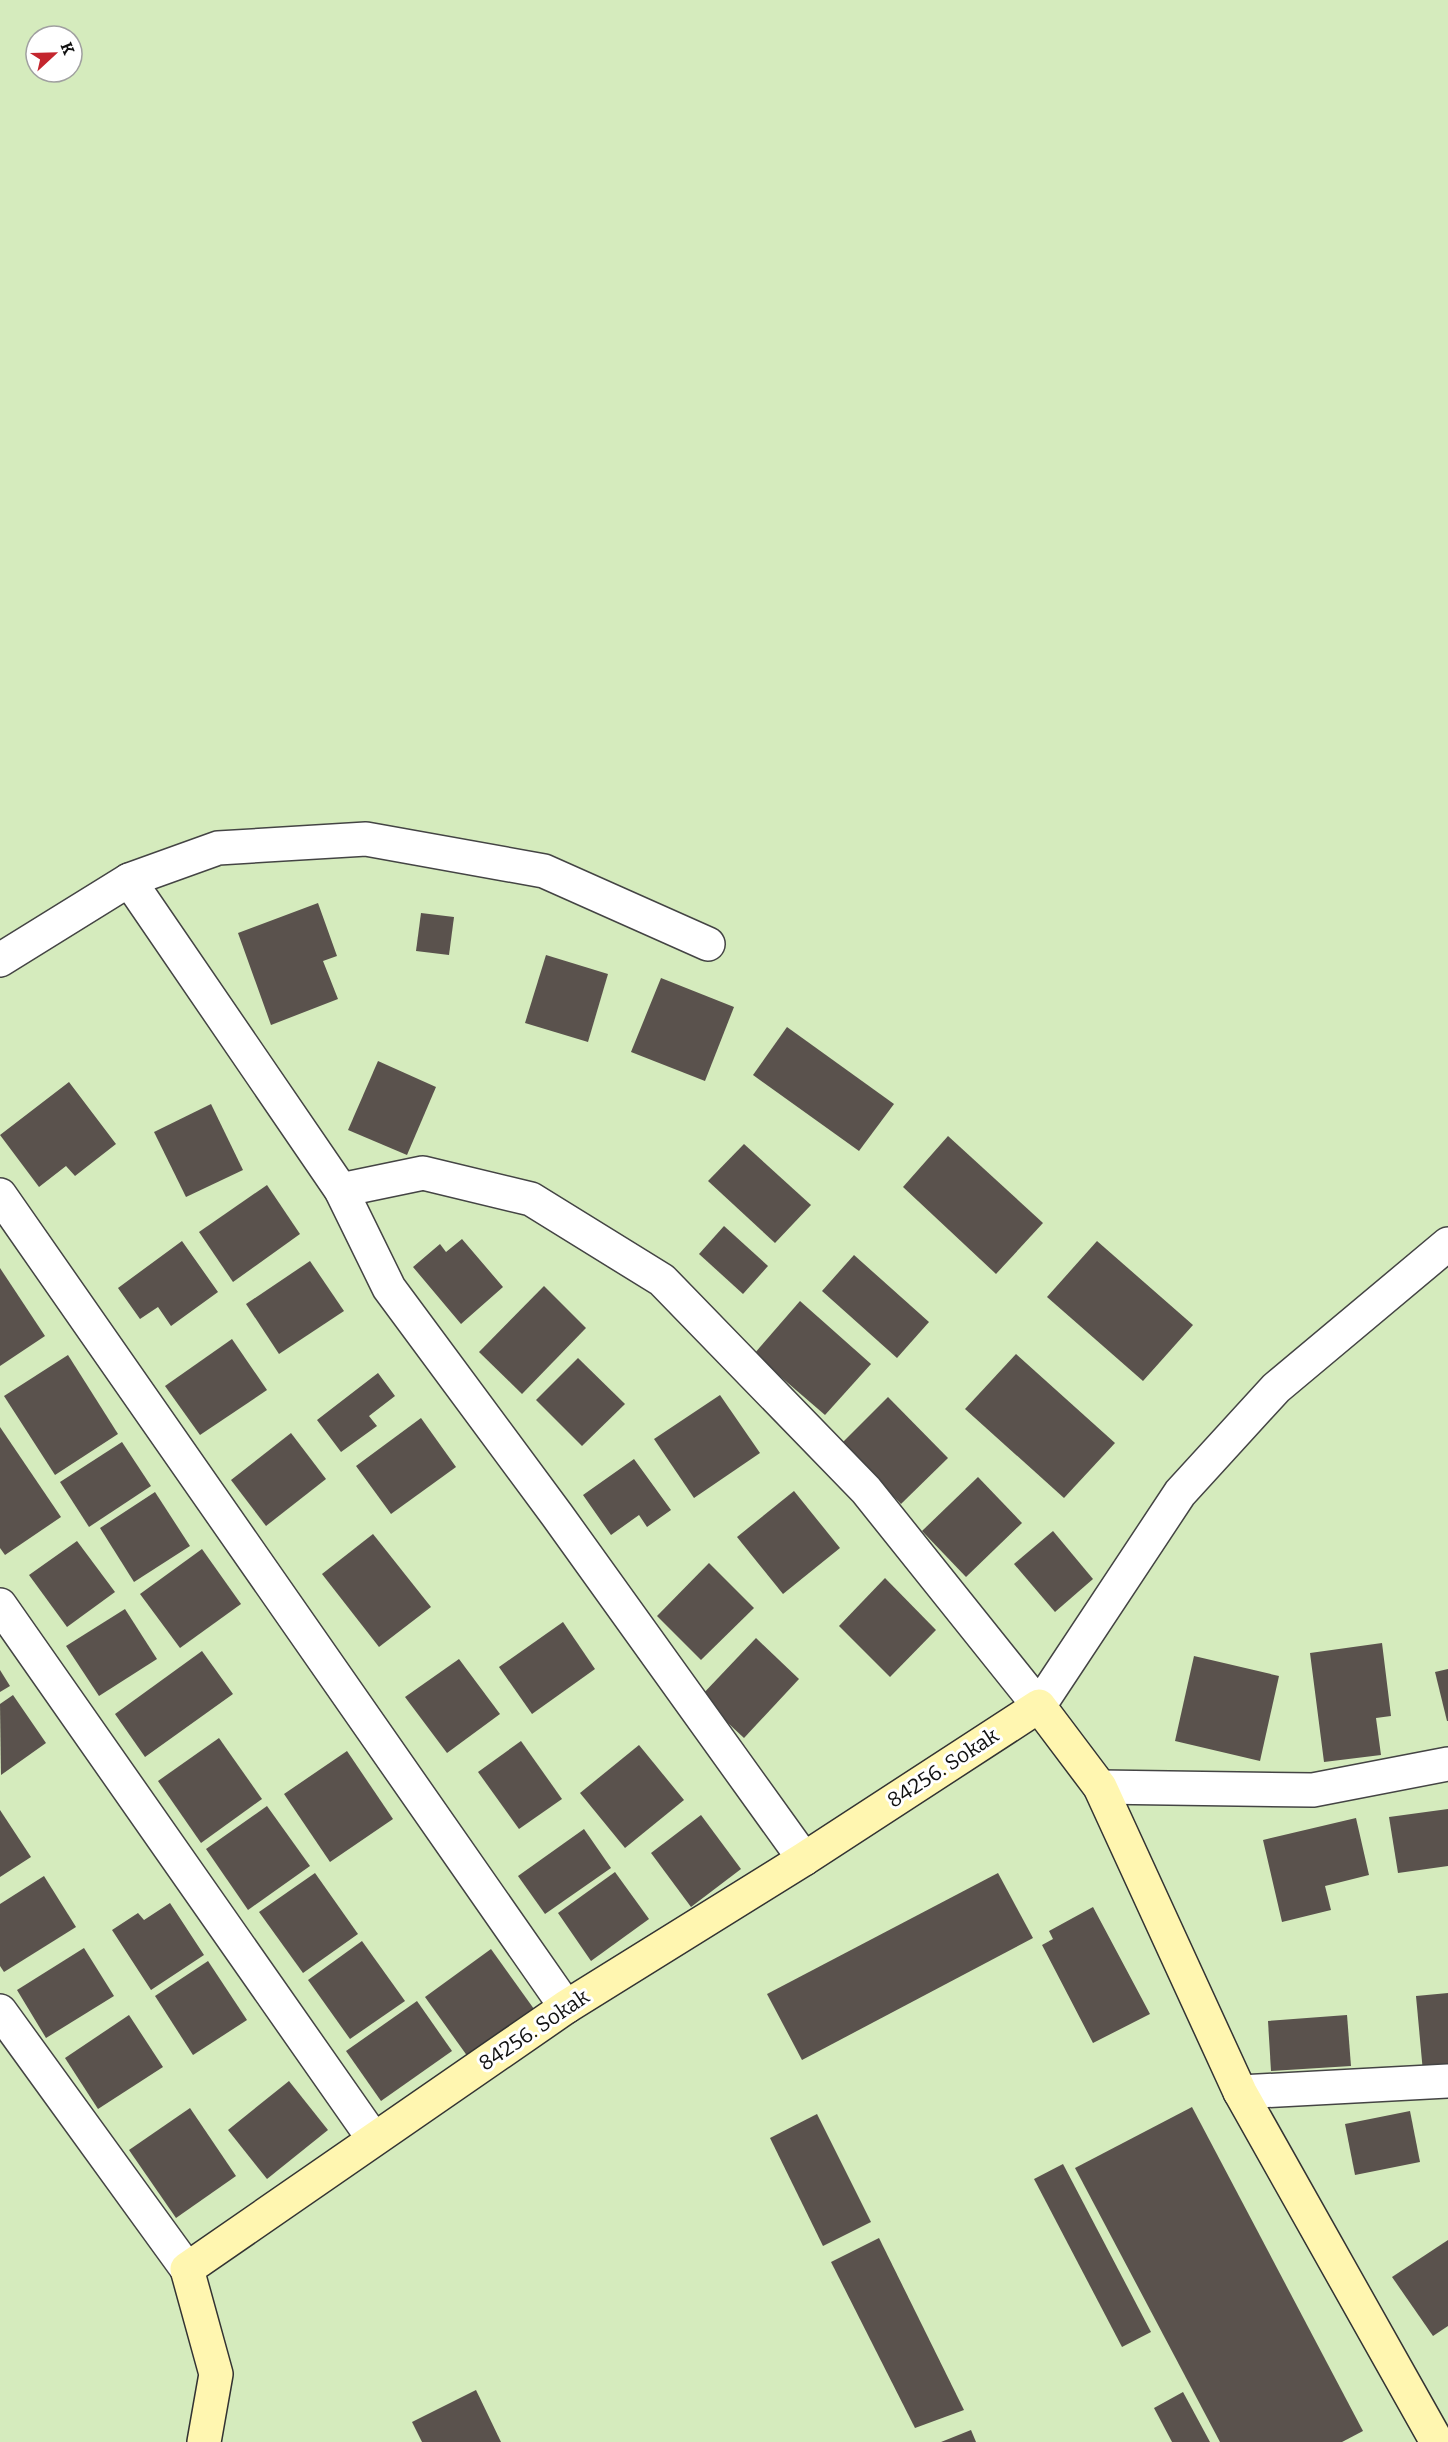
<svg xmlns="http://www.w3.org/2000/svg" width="1448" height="2442" font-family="Bitter,serif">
<rect width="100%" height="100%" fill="#fffdf5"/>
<!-- green -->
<path fill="#d5ebbd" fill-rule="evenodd" d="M0 0H1448V2442H0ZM36 36H72V72H36Z"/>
<!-- building -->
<g fill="#5a524d">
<path d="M318 903 337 956 323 961 338 999 271 1025 238 933Z"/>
<path d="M421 913 454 917 449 955 416 951Z"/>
<path d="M546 955 608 974 588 1042 525 1023Z"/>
<path d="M661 978 734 1007 705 1081 631 1052Z"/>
<path d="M787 1027 894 1104 859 1151 753 1075Z"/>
<path d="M378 1061 436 1087 407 1155 348 1130Z"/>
<path d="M69 1082 116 1144 75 1176 66 1166 39 1187 0 1135Z"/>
<path d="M211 1104 243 1170 186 1197 154 1132Z"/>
<path d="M948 1136 1043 1223 996 1274 903 1187Z"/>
<path d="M744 1144 811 1205 775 1243 708 1181Z"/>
<path d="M267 1185 300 1234 233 1282 199 1232Z"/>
<path d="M724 1226 768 1266 743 1294 699 1254Z"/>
<path d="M462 1239 503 1287 461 1324 413 1267 440 1244 446 1252Z"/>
<path d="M182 1241 218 1292 171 1326 158 1307 140 1319 118 1288Z"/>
<path d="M1097 1241 1193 1325 1143 1381 1047 1297Z"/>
<path d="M854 1255 929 1322 897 1358 822 1291Z"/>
<path d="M310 1261 344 1311 279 1354 246 1304Z"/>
<path d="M0 1268 45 1336 0 1366Z"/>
<path d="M544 1286 586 1328 522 1394 479 1352Z"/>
<path d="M800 1301 871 1364 825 1415 754 1354Z"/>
<path d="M232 1339 267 1390 200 1435 165 1386Z"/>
<path d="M1016 1354 1115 1443 1064 1498 965 1409Z"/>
<path d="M68 1355 118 1434 55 1475 4 1396Z"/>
<path d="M578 1358 625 1404 582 1446 536 1400Z"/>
<path d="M378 1373 395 1396 369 1416 377 1426 341 1452 317 1420Z"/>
<path d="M720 1395 760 1453 694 1498 654 1439Z"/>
<path d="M888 1397 948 1458 901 1504 842 1443Z"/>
<path d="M421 1418 456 1467 391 1514 356 1466Z"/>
<path d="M0 1427 61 1517 5 1555 0 1548Z"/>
<path d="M291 1433 326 1479 266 1526 231 1480Z"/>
<path d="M122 1442 151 1486 89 1527 60 1482Z"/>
<path d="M634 1459 671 1510 647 1527 639 1515 611 1535 583 1495Z"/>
<path d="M978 1477 1022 1523 966 1577 922 1531Z"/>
<path d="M794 1491 840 1548 783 1594 737 1537Z"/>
<path d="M155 1492 190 1546 134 1582 100 1528Z"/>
<path d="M1053 1531 1093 1579 1055 1612 1014 1564Z"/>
<path d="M373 1534 431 1607 379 1647 322 1574Z"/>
<path d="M77 1541 115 1592 67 1627 29 1575Z"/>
<path d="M202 1549 241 1604 180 1648 140 1594Z"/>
<path d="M709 1563 754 1608 701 1660 657 1616Z"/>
<path d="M885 1578 936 1630 890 1677 839 1626Z"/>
<path d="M125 1609 157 1659 99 1696 66 1646Z"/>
<path d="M563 1622 595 1669 532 1714 499 1667Z"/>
<path d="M756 1638 799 1679 744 1738 700 1697Z"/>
<path d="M1382 1643 1391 1716 1376 1718 1381 1755 1324 1762 1310 1653Z"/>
<path d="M202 1651 233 1694 145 1757 115 1714Z"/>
<path d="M1194 1656 1279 1676 1260 1761 1175 1741Z"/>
<path d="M459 1659 500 1714 447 1753 405 1697Z"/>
<path d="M1448 1669V1721H1447L1435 1672Z"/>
<path d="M0 1670 10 1686 0 1692Z"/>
<path d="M13 1695 46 1743 1 1775 0 1704Z"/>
<path d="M219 1738 262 1799 201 1843 158 1781Z"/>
<path d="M521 1741 562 1799 519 1829 478 1772Z"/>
<path d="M639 1745 684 1800 625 1848 580 1793Z"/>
<path d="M347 1751 393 1819 330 1862 284 1794Z"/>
<path d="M267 1806 310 1866 248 1910 206 1849Z"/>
<path d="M1448 1809V1866L1398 1873 1389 1817Z"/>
<path d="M0 1810 31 1857 0 1877Z"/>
<path d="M701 1815 741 1869 691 1907 651 1853Z"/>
<path d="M1356 1818 1369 1875 1325 1886 1331 1910 1282 1922 1263 1840Z"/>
<path d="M584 1829 611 1868 545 1914 518 1876Z"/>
<path d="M615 1872 649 1919 591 1961 558 1913Z"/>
<path d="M315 1873 358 1934 303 1973 259 1912Z"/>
<path d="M998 1873 1033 1938 802 2060 767 1994Z"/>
<path d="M44 1876 76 1927 4 1972 0 1966V1904Z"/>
<path d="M170 1903 204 1955 151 1990 112 1930 138 1913 144 1920Z"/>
<path d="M1093 1907 1150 2014 1093 2043 1042 1945 1053 1939 1049 1931Z"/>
<path d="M362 1941 405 2001 350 2039 308 1980Z"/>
<path d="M84 1948 114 1996 46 2038 17 1990Z"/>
<path d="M491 1949 534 2009 468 2057 425 1997Z"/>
<path d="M208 1961 247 2020 193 2055 155 1996Z"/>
<path d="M1448 1993V2069L1423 2072 1416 1996Z"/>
<path d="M417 2001 452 2051 381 2101 346 2051Z"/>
<path d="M129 2015 163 2067 98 2109 65 2058Z"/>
<path d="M1347 2015 1351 2066 1271 2071 1268 2021Z"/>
<path d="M289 2081 328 2130 267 2179 228 2130Z"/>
<path d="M1192 2107 1363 2431 1342 2442H1220L1075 2168Z"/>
<path d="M190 2108 236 2176 176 2218 129 2150Z"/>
<path d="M1410 2111 1420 2162 1355 2175 1345 2124Z"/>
<path d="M817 2114 871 2222 823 2246 770 2138Z"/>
<path d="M1063 2164 1151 2332 1122 2347 1034 2179Z"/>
<path d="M879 2238 964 2410 915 2428 831 2262Z"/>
<path d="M1448 2240V2326L1433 2336 1392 2277Z"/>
<path d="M476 2390 501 2442H422L412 2422Z"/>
<path d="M1183 2392 1210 2442H1172L1154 2408Z"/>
<path d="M971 2430 976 2442H941Z"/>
</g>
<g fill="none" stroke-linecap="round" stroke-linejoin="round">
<!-- street casing -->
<g stroke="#444" stroke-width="36">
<g id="street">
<path d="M129 880 218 848 366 839 544 871 708 944"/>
<path d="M0 960 129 880 341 1190 389 1288 557 1515 804 1859"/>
<path d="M341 1190 423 1173 531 1199 662 1280 866 1490 1039 1706 1180 1493 1276 1388 1448 1244"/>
<path d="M0 1195 566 2007"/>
<path d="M0 1605 373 2138"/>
<path d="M1100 1787 1313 1790 1448 1764"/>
<path d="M0 2011 187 2269"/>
<path d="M1240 2092 1448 2081"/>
</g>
</g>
<!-- secondary casing -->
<g stroke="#333" stroke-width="36">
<path id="secondary" d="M204 2442 216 2374 187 2269 566 2007 804 1859 1039 1706 1100 1787 1240 2092 1437 2442"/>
</g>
<!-- street -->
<use href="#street" stroke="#fff" stroke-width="33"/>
<!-- secondary -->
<use href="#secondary" stroke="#fff6b0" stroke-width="33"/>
</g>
<g text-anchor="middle" stroke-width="6" stroke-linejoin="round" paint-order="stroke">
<!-- street labels -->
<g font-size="21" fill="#111" stroke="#fff">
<text transform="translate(943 1768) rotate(-33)" y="7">84256. Sokak</text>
<text transform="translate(534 2030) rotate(-34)" y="7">84256. Sokak</text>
</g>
</g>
<!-- north arrow -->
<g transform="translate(54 54) rotate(68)"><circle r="28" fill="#ffffff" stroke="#a0a0a0" stroke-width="1.5"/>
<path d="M0-4.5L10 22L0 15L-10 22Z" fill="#c4262e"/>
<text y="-9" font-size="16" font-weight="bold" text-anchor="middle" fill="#111111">K</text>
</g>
</svg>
